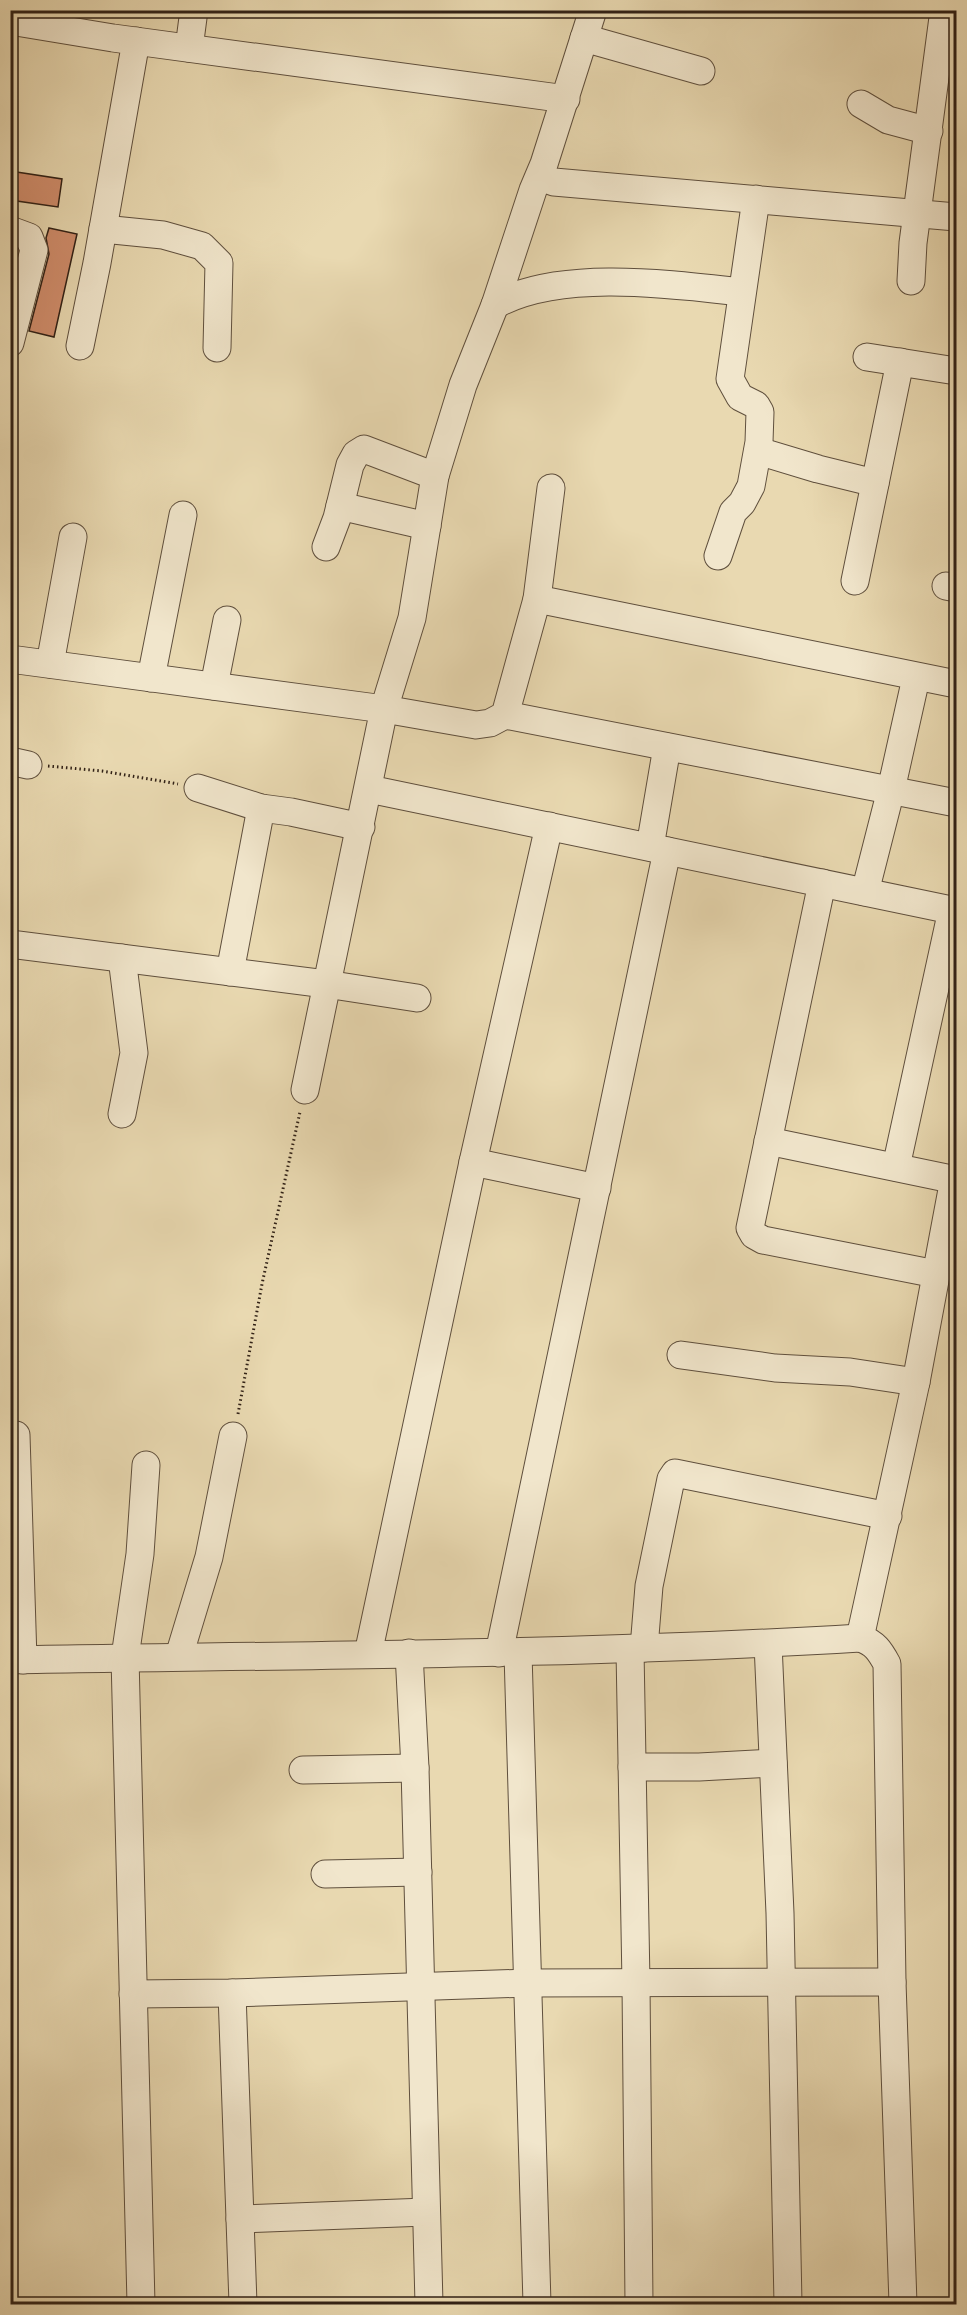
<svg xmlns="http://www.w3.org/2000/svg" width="967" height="2315" font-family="'IM FELL Great Primer',serif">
<rect width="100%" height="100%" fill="#e9d9b1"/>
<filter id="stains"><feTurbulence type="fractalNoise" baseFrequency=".00333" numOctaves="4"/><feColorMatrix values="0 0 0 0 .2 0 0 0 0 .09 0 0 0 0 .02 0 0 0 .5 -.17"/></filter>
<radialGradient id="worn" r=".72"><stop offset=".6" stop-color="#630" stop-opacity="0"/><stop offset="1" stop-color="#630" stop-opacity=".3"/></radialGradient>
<!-- building -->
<g fill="#d08d6c" stroke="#312116" stroke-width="1.5">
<path d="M10 171 62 179 58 207 10 200Z"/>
<path d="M49 228 77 234 54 337 29 331 49 254 46 238Z"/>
</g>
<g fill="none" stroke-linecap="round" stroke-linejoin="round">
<!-- minor casing -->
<g stroke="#5f4f3d" stroke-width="29">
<g id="minor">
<path d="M10 21 113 38 566 99"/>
<path d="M584 38 701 71"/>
<path d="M189 48 194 10"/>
<path d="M861 104 888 120 929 131"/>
<path d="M540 177 554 182 956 217"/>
<path d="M103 229 163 235 202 246 219 263 217 348"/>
<path d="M10 230 29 237 34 250 10 343"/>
<path d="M911 281 913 243 944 10"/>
<path d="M495 305C559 269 670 284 741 292"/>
<path d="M80 346 97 263 136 41"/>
<path d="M867 357 956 371"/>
<path d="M758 451 818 469 875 483"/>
<path d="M340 506 427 526"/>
<path d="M326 547 337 518 350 465 356 454 364 449 435 476"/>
<path d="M718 556 733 512 742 503 751 486 759 442 760 412 756 405 740 397 730 379 756 199"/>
<path d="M855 581 900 362"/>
<path d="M946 586 956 588"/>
<path d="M537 599 956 684"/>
<path d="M10 659 384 709 476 725 490 723 505 715 537 599 551 488"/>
<path d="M50 664 73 537"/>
<path d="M151 678 183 515"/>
<path d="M214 686 227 620"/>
<path d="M505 715 956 803"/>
<path d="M10 761 28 765"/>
<path d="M198 788 261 808 291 812 361 827"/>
<path d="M369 789 956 911"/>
<path d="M650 847 667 747"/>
<path d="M822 883 750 1228 754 1235 763 1240 936 1274"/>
<path d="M865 892 891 790 916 678"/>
<path d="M10 944 326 984 417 998"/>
<path d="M230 972 261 808"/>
<path d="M305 1090 384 709 412 618 435 476 463 385 495 305 533 190 544 164 593 10"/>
<path d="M122 1114 134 1053 122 958"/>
<path d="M768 1141 956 1180"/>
<path d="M473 1162 597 1188"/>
<path d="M896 1167 952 910"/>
<path d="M681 1355 775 1368 850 1372 916 1382"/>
<path d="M16 1435 23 1660"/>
<path d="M860 1638 916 1382 954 1179"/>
<path d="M768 1644 780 1913 788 2304"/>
<path d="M644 1648 649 1586 671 1479 675 1473 888 1516"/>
<path d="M630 1650 636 1983 639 2304"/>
<path d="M409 1653 415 1768 429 2304"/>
<path d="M499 1653 667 851"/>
<path d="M518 1653 537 2304"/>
<path d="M368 1654 473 1162 549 826"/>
<path d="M179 1656 209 1557 233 1436"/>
<path d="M10 1660C294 1655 577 1655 860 1638 875 1643 880 1651 887 1664L892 1982 903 2304"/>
<path d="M632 1767H699L773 1763"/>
<path d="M303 1770 415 1768"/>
<path d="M325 1874 418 1872"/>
<path d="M232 1993 243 2304"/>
<path d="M133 1994 232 1993 528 1983 892 1982"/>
<path d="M240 2219 426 2212"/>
<path d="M141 2304 125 1657 140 1554 146 1465"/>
</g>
</g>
<!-- path -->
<g stroke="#312116" stroke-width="3" stroke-dasharray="1.5 3" stroke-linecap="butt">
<path d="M48 766 102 771 178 784"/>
<path d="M238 1414 262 1284 300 1112"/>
</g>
<!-- minor -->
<use href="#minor" stroke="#f1e6cc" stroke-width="27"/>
</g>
<!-- margin -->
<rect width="967" height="2315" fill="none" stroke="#e9d9b1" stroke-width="36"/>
<rect x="12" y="12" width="943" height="2291" fill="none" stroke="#312116" stroke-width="3"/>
<rect x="18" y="18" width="931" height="2279" fill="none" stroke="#312116" stroke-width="1.5"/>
<rect width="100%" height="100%" filter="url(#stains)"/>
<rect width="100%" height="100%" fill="url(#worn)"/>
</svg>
